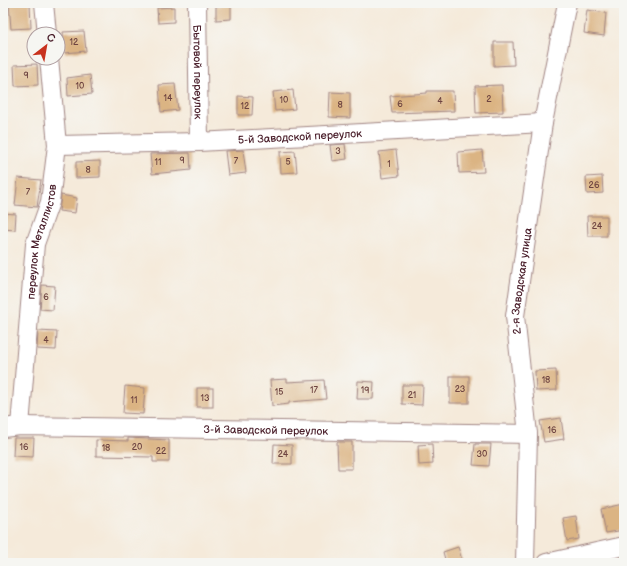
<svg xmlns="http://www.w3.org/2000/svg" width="627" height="566" font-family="'Balsamiq Sans',sans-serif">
<rect width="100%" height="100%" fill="#f6f6f2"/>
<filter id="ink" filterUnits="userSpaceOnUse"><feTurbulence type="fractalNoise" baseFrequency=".025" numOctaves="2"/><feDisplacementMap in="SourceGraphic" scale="8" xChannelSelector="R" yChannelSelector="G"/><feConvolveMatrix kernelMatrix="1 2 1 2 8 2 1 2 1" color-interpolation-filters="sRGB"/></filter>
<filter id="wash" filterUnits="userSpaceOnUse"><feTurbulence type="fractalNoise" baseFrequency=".012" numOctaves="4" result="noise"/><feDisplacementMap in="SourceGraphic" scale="16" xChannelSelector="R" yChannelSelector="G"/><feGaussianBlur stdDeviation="0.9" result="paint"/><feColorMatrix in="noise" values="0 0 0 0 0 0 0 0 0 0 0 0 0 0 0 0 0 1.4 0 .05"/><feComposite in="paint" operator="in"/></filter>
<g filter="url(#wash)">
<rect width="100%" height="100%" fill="#f5eada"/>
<g id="blocks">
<!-- building -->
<g fill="#dbb483">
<path d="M9 3H30L31 28 11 29Z"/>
<path d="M231 5V19L216 20V6Z"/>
<path d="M174 7V22L158 23 157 8Z"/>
<path d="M587 10 606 13 604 36 584 33Z"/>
<path d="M84 31 86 51 65 53 63 32Z"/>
<path d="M494 42H513L514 65 494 66Z"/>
<path d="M37 64 38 85 15 86 14 65Z"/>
<path d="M90 75 92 94 68 96 67 78Z"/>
<path d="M175 84 178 110 161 112 159 85Z"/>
<path d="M502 85 503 112 476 113 475 86Z"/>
<path d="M293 90 295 109 275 111 273 92Z"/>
<path d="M427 91H453L454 111 392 113 390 96 427 93Z"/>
<path d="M330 92 350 93V118L329 117Z"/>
<path d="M238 96 253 97 252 115H238Z"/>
<path d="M345 144 347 159 332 161 330 145Z"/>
<path d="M243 150 246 173 228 175 225 151Z"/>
<path d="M396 150 399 176 382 178 379 152Z"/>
<path d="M482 150 484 172 459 173 458 152Z"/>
<path d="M295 151 297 172 281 173 280 152Z"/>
<path d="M190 153 191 170 152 174 150 154Z"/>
<path d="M100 161V177L76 178V162Z"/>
<path d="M602 176 603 193 587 194 586 177Z"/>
<path d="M18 178 41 180 37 207 15 205Z"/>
<path d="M61 195 77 198 75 213 59 211Z"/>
<path d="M3 213 16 214 15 230 3 229Z"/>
<path d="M587 216H607V236H588Z"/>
<path d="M42 285 55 286 53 310 40 309Z"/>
<path d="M38 331 57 332 56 350 37 349Z"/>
<path d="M556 370 557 390 536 391 535 371Z"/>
<rect x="450" y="376" width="19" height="27"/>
<path d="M287 379V382L324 380 326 399 289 402V404L272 406 270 380Z"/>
<path d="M358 381 374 382 373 399H357Z"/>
<path d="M402 385H423L422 405 402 404Z"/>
<path d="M125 386 145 388 143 414 123 413Z"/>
<rect x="197" y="388" width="16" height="19"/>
<path d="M561 418 564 439 544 442 540 421Z"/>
<path d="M14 438H34L33 457 13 456Z"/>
<path d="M128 438 169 440V462H153V457L96 456V440L128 441Z"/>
<path d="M337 442H352V469H338Z"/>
<path d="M274 444 292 445V464H273Z"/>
<path d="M432 444 433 464 419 465 418 445Z"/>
<path d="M475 444H491L489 466 473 465Z"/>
<path d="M624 504V530L606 533 601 509Z"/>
<path d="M576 516 579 539 567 541 563 518Z"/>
<path d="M458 547 463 563H446L443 552Z"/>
</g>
</g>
</g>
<g filter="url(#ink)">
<use href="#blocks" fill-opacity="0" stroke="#a08482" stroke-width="1"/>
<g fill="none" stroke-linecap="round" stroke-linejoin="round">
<!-- minor casing -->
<g stroke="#a08482" stroke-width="20">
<g id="minor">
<path d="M44 3 47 34"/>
<path id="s1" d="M197 3 199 142"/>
<path id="s2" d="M57 145 199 142 543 123"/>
<path id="s3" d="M20 426 35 244 50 202 57 145 49 58"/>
<path id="s4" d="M3 428 20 426 528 434"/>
<path id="s5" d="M525 563 528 434 515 316 543 123 567 3"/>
<path d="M546 563 624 546"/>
</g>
</g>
<!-- minor -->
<use href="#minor" stroke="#fff" stroke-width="18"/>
</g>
</g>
<g text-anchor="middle" stroke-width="3" stroke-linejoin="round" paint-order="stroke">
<!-- number labels -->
<g font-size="9" fill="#6e4441">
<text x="74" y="45">12</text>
<text x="26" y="78">9</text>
<text x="80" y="89">10</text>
<text x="168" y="101">14</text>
<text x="489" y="102">2</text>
<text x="284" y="103">10</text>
<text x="440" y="104">4</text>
<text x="400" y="107">6</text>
<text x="340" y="108">8</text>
<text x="245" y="109">12</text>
<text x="338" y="154">3</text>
<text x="182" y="163">9</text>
<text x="236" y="164">7</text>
<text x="158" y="165">11</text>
<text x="288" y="165">5</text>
<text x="389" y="167">1</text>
<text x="88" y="173">8</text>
<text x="594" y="188">26</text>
<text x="28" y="195">7</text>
<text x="597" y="229">24</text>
<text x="46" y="300">6</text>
<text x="46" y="343">4</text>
<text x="546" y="383">18</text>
<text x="460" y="392">23</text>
<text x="314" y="393">17</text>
<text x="365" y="393">19</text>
<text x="279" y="395">15</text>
<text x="412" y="398">21</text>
<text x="205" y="401">13</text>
<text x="134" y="403">11</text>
<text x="552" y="433">16</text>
<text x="24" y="450">16</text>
<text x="137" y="450">20</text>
<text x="106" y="451">18</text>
<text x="161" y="454">22</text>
<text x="283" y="457">24</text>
<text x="482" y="457">30</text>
</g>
<!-- street labels -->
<g font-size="11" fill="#4a1f2b" stroke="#f6f6f2">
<text dy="4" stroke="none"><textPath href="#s1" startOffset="69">Бытовой переулок</textPath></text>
<text dy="4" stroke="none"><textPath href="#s2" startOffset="243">5-й Заводской переулок</textPath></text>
<text dy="4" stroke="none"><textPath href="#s3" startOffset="186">переулок Металлистов</textPath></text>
<text dy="4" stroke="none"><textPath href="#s5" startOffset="283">2-я Заводская улица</textPath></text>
<text dy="4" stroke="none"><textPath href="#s4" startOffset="263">3-й Заводской переулок</textPath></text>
</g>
</g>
<!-- margin -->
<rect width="627" height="566" fill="none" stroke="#f6f6f2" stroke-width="16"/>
<!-- north arrow -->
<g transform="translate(46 46) rotate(31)"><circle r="19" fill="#f6f6f2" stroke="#b1a0a2"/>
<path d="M0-3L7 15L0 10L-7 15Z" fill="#c8321e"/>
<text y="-6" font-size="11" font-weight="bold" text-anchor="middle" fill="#4a1f2b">С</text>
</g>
</svg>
